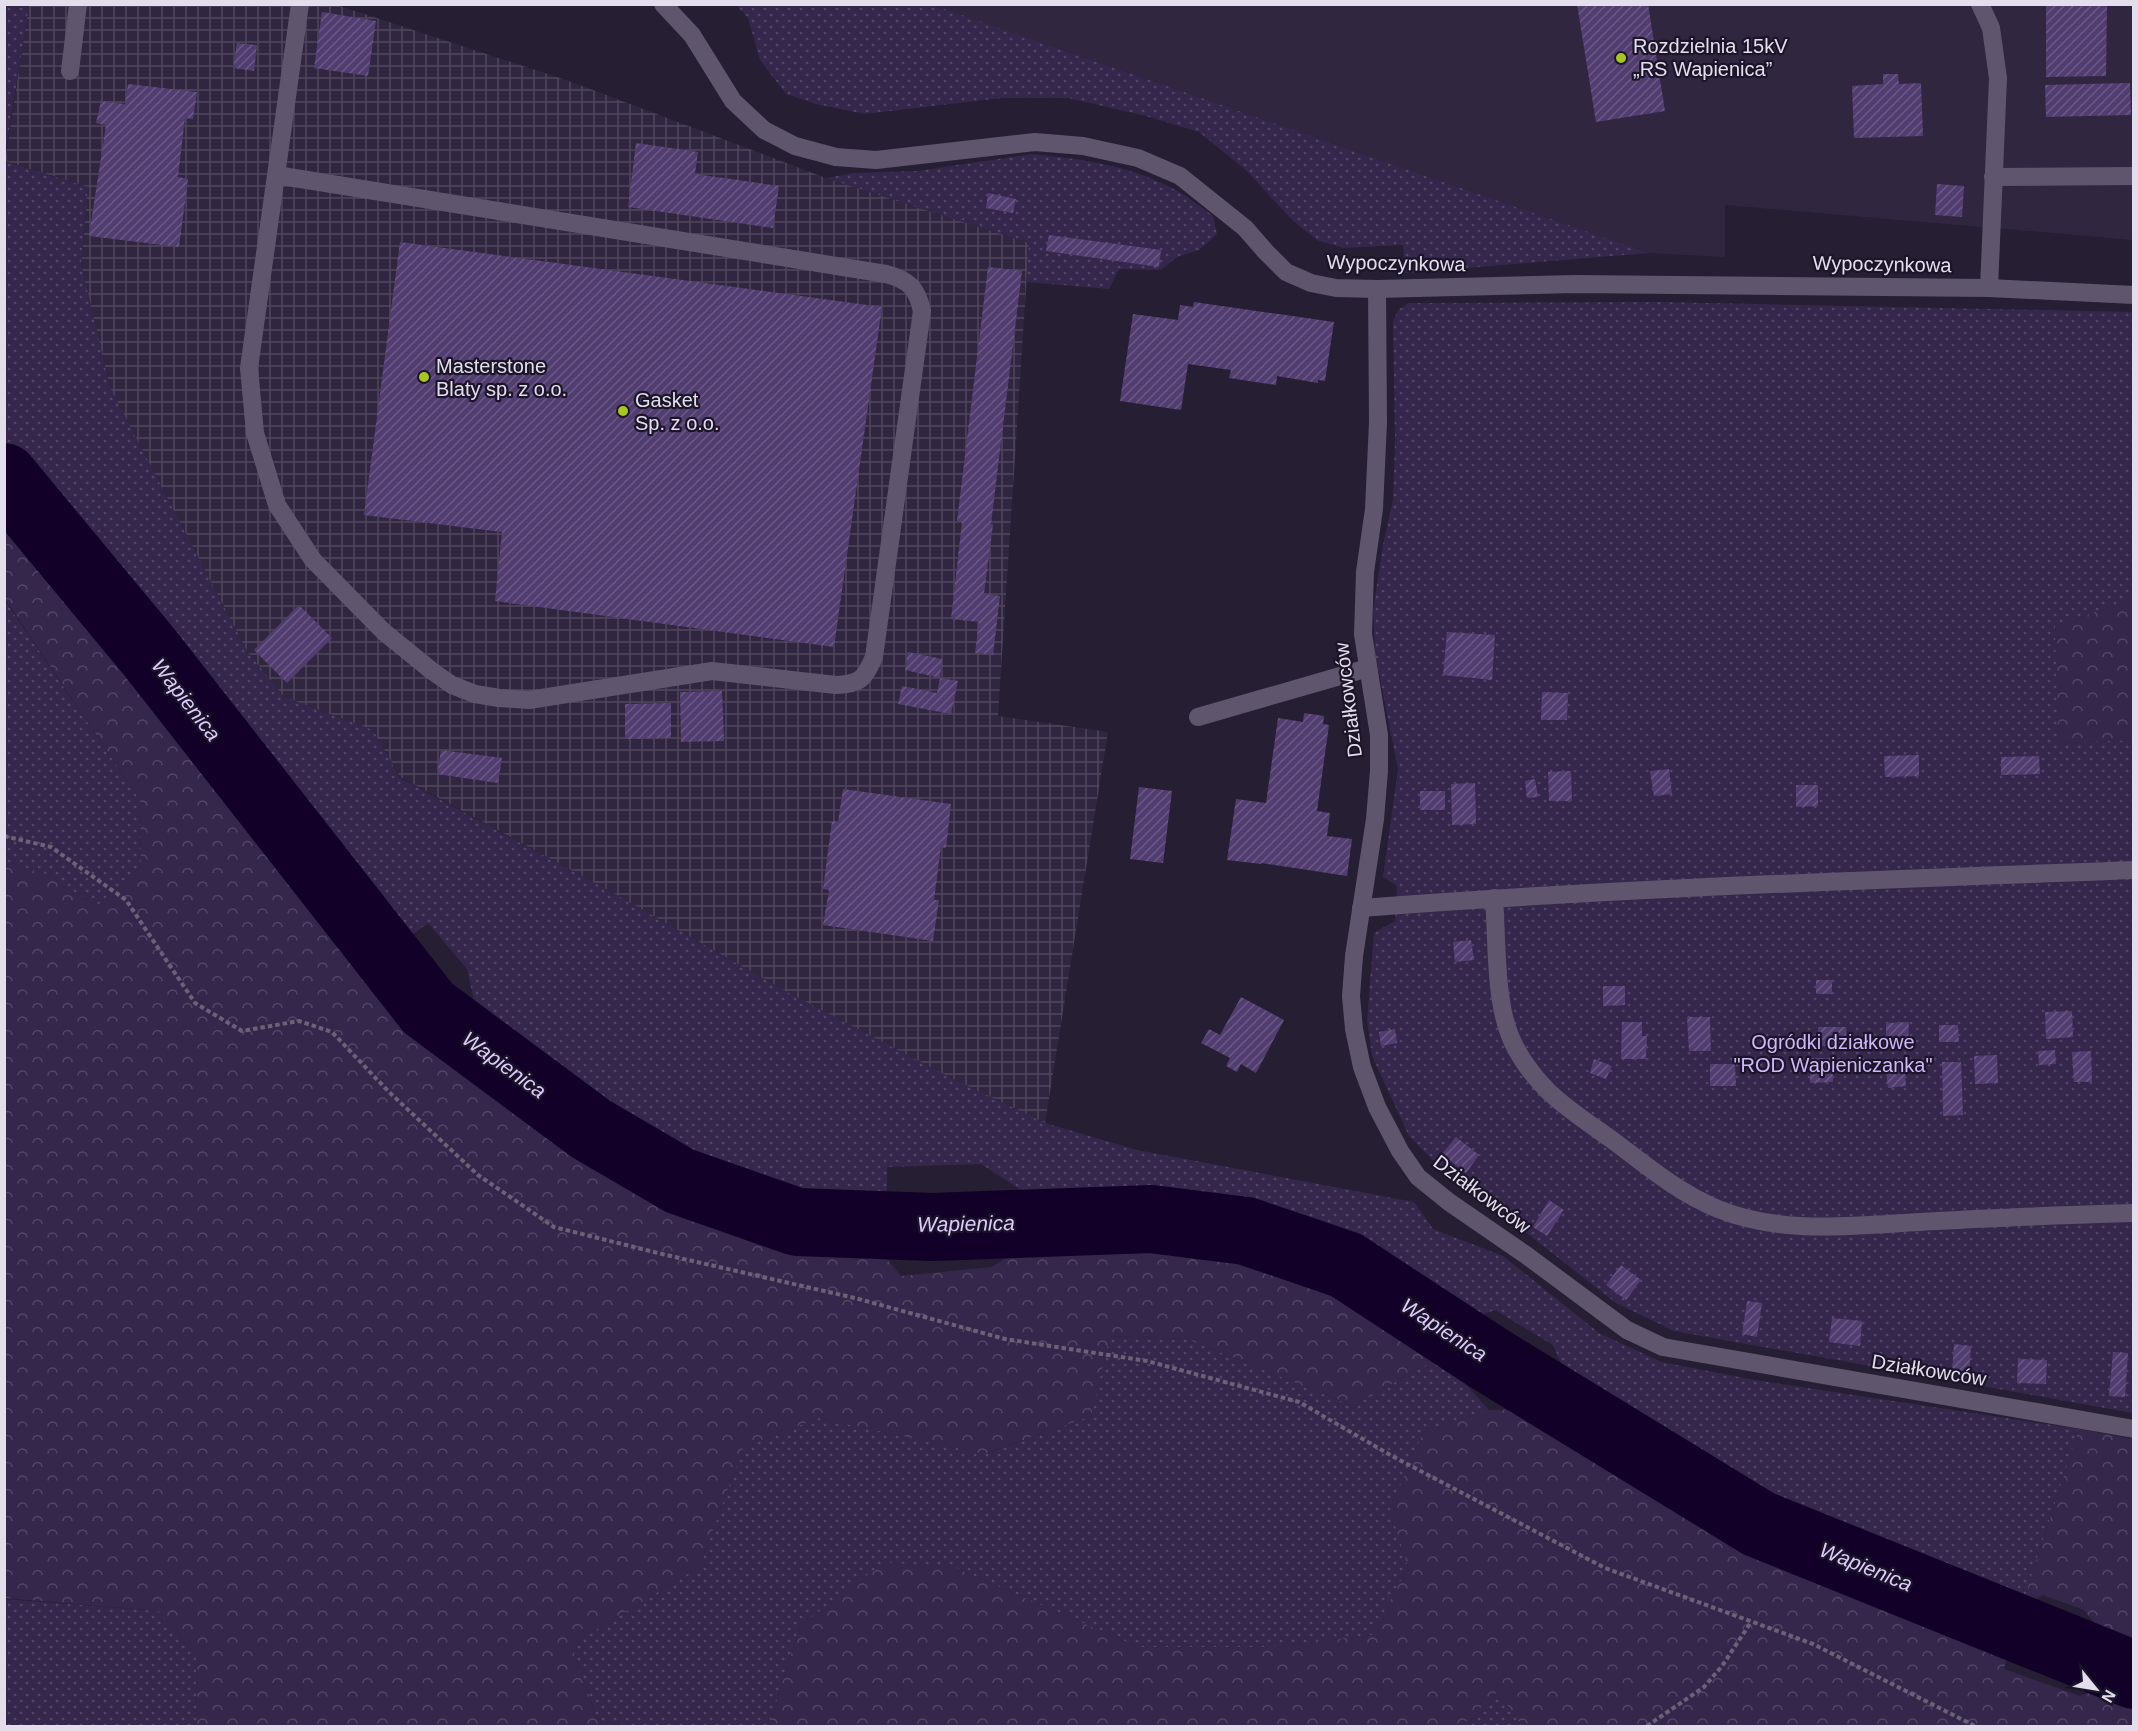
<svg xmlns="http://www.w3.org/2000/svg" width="2138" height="1731" font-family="Arial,sans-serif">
<defs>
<pattern id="industrial-grid" width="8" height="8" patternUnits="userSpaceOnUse" patternTransform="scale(1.5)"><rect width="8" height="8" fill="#312640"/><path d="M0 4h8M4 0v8" fill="none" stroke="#4f455c"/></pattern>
<pattern id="green-dots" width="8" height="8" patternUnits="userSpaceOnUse" patternTransform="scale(1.5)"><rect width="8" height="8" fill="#35274c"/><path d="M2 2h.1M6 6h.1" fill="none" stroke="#524666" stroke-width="1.8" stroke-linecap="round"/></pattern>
<pattern id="forest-crowns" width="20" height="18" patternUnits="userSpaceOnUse" patternTransform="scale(1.5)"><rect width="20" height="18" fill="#35274c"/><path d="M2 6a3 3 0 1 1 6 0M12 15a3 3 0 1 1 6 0" fill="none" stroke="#524666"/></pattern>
<pattern id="building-hatch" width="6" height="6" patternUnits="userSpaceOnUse" patternTransform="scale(1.5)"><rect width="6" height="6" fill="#523d71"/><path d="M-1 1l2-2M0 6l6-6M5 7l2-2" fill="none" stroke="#6b5985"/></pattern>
</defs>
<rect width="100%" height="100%" fill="#261e33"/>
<!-- built -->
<path fill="#312640" d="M933 5H2133V240L1725 205V257L1649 253Z"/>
<!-- industrial -->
<path fill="url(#industrial-grid)" d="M29 5H337L569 81 826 178 1029 243 998 716 1108 732 1045 1123 951 1078 787 992 606 889 400 777 373 730 284 697 247 651 110 388 81 264 88 187 5 161Z"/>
<!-- green -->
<g fill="url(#green-dots)">
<path d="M5 4 29 5 5 155 4 5Z"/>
<path d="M736 5H933L1649 253 1405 273 1403 245 1343 248 1317 240 1292 220 1247 171 1199 132 1146 116 1068 98H1002L864 114 816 104 786 94 760 60 748 18Z"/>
<path d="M1032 154C1083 159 1134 166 1179 192 1191 199 1202 208 1213 216L1217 234 1199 250 1177 257 1161 270 1119 269 1109 289 1026 282 1029 243 826 178 853 173 917 171Z"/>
<path d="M4 161 88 187 81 264 110 388 247 651 284 697 373 730 400 778 606 889 787 992 951 1078 1045 1123 1137 1150 1414 1202 1433 1229 1503 1256 1599 1333 1661 1362 1755 1380 2079 1429 2021 1608 1728 1490 1572 1388 1553 1345 1495 1310 1472 1318 1360 1253 1262 1216 1024 1192 981 1164 887 1167V1196L798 1197 683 1160 526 1053 475 1005 467 969 428 923 405 940 156 629 5 450Z"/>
<path d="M1663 302 2133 312V599L2056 626 2058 743 2133 740V1413L1674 1331 1616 1303 1432 1159 1409 1136 1372 1056 1367 1020 1374 933 1395 921 1397 886 1383 877 1398 769 1375 653 1373 610 1383 545 1393 500 1395 441 1393 322 1398 310 1409 303Z"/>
<path d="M4 599 140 800 141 866 97 906 45 874 5 861Z"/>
<path d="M1109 1336 1187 1339 1353 1406 1452 1350V1369L1489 1410 1423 1433 1391 1509 1408 1567 1373 1635 1271 1647H1138L956 1568 800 1626 769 1726H631L598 1721 571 1645 700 1566 743 1447 819 1418 985 1454 1091 1416Z"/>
<path d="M4 1599 159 1611 196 1655 197 1726H5Z"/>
<path d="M1498 1690 1522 1726H1461Z"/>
</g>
<!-- forest -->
<g fill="url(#forest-crowns)">
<path d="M5 528 134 684 391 1012 496 1085 572 1145 668 1209 795 1243 876 1246 901 1276 992 1267 1043 1234 1219 1246 1330 1282 1452 1350 1353 1406 1187 1339 1110 1336 1091 1416 984 1454 819 1418 743 1447 700 1566 571 1645 598 1721 631 1726H197L196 1655 159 1611 5 1598V861L45 874 97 906 141 866 140 800 5 599Z"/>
<path d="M2133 599V740L2058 743 2055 626Z"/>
<path d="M1533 1409 1754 1534 2009 1648 2004 1669 2080 1696 2109 1685 2133 1695V1726H1522L1498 1691 1461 1726H769L800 1626 884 1562 956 1568 1138 1647H1271L1372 1635 1408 1567 1390 1509 1423 1433 1489 1410Z"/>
<path d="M2079 1429 2133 1439V1664L2126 1661 2084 1610 2043 1595 2021 1608Z"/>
</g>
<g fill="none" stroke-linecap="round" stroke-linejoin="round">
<!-- river -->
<path stroke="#120028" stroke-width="68" d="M4 477 150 653 428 1008 591 1129 680 1181 797 1222 933 1227 1151 1219 1246 1231 1346 1265 1488 1358 1759 1524 2134 1675"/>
</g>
<!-- building -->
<g fill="url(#building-hatch)">
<path d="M1577 4H1648L1665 111 1596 122Z"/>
<path d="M2046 4H2107L2106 76 2046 77Z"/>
<path d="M322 12 376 21 368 76 314 68Z"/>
<path d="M237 43 257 45 254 71 233 68Z"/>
<path d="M1883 74H1898L1899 84 1921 83 1923 136 1854 138 1852 86 1883 84Z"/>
<path d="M2130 83 2131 115 2046 117 2045 85Z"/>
<path d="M128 84 197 92 193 119 185 118 178 177 188 179 179 247 89 236 106 125 96 123 101 101 125 104Z"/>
<path d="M636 143 698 152 695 174 779 186 773 228 628 207Z"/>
<path d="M1937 184 1964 186 1962 217 1935 215Z"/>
<path d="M988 193 1016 199 1013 213 986 208Z"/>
<path d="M1049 235 1161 250 1159 267 1046 251Z"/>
<path d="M400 242 882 307 834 647 495 601 502 532 364 515Z"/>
<path d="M988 267 1022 271 991 524H993L984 594 1000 596 993 655 975 653 979 622 951 619 962 522 957 521Z"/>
<path d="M1194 302 1334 322 1325 381 1318 380V383L1277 376 1276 385 1229 378 1231 370 1188 364 1181 410 1120 401 1133 314 1178 320 1180 305 1193 307Z"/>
<path d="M299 605 332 638 287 683 254 650Z"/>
<path d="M1447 632 1495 635 1492 680 1443 675Z"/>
<path d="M908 652 942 659 940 678 905 670Z"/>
<path d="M940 678 958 681 951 714 898 704 902 686 937 693Z"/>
<path d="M722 691 724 741 681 742 680 692Z"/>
<path d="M1542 692 1568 693 1567 720H1541Z"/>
<path d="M671 703V738L625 739V704Z"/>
<path d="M1304 713 1324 716 1323 724 1329 725 1317 811 1330 813 1327 836 1352 839 1347 876 1261 863V864L1227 860 1236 799 1266 803 1278 718 1303 722Z"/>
<path d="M441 750 502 758 498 783 437 774Z"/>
<path d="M1919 755V776L1885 777 1884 756Z"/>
<path d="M2039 756 2040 774 2001 775V757Z"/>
<path d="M1669 769 1672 794 1654 796 1650 771Z"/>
<path d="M1571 771 1572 801H1549L1548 772Z"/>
<path d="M1535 779 1538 797 1527 798 1525 781Z"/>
<path d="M1475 783 1476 824 1452 825 1451 784Z"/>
<path d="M1796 785H1818V806L1796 807Z"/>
<path d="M1139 787 1172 791 1163 863 1130 859Z"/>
<path d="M843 789 951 804 946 848 941 847 934 900H939L933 941 823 925 829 890 823 889 832 821 838 822Z"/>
<rect x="1420" y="791" width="25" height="19"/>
<path d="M1471 940 1474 960 1455 962 1453 942Z"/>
<rect x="1816" y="980" width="16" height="14"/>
<path d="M1603 986H1625V1005L1603 1006Z"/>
<path d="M1241 997 1284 1020 1256 1073 1241 1064 1237 1072 1226 1066 1230 1058 1201 1043 1209 1029 1220 1035Z"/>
<path d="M2072 1011 2073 1037 2046 1039 2045 1012Z"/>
<path d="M1687 1017H1710L1711 1051H1689Z"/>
<path d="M1622 1022H1642V1036H1647L1646 1059H1621Z"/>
<path d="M1909 1022 1908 1044 1886 1045V1023Z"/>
<path d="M1939 1025H1958L1959 1042H1939Z"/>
<path d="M1818 1027H1846L1847 1045 1818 1046Z"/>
<path d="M1395 1029 1397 1043 1381 1046 1379 1032Z"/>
<path d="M2055 1050 2056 1064 2039 1065 2038 1051Z"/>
<path d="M2091 1051 2092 1082H2074L2072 1052Z"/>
<path d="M1997 1055 1998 1083 1975 1084 1974 1056Z"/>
<path d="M1810 1058H1833V1082L1810 1083Z"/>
<path d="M1594 1059 1612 1066 1606 1079 1590 1073Z"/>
<path d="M1904 1060 1906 1086 1888 1088 1885 1062Z"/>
<path d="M1942 1062H1961L1963 1115 1943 1116Z"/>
<path d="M1710 1064H1735L1736 1086H1710Z"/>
<path d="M1456 1137 1479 1155 1466 1173 1442 1154Z"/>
<path d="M1549 1200 1564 1210 1547 1236 1533 1227Z"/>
<path d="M1621 1265 1641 1280 1626 1300 1606 1285Z"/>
<path d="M1747 1301 1762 1303 1757 1337 1742 1334Z"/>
<path d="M1832 1318 1862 1321 1860 1346 1829 1342Z"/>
<path d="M1954 1344 1971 1346 1969 1374 1952 1373Z"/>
<path d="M2113 1352 2128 1353 2125 1397 2109 1396Z"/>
<path d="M2018 1359 2047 1360 2046 1384 2017 1383Z"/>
</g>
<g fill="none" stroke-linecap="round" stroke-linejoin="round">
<!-- path -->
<g stroke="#6a6376" stroke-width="4" stroke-dasharray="4.5 3" stroke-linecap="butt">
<path d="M4 836 51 847 126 900 195 1003 242 1031 299 1021 332 1032 389 1092 478 1175 554 1227 662 1254 855 1298 1005 1339 1147 1361 1299 1402 1392 1456 1605 1568 1813 1644 1975 1726"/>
<path d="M1647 1726 1704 1687 1722 1666 1751 1622"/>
</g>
<!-- minor -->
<g stroke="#5f566e" stroke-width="18">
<path d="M663 4 692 35 733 101 764 130 795 146 836 157 876 160 1035 142 1083 146 1138 158 1180 176 1245 228 1266 252 1286 272 1311 283 1336 288 1377 289 1575 284 1989 288 2134 295"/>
<path d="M1980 4 1991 28 1998 78 1989 288"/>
<path d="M70 71 78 4"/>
<path d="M276 175 886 274C909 280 917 288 922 311L874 657C864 679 861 684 836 685L712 671 529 700 499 698 475 694 452 685 432 671 384 632 313 560 277 505 255 433 249 368 300 4"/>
<path d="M1993 177 2134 176"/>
<path d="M1377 289 1378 422 1374 509 1365 572 1363 634 1379 735V771L1375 819 1354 956 1351 996 1354 1029 1362 1067 1377 1107 1400 1151 1418 1177 1449 1202 1526 1255 1627 1330 1663 1347 2134 1429"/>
<path d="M1198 717 1368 668"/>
<path d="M1494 898C1497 937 1495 997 1509 1033 1516 1053 1532 1075 1547 1090 1566 1109 1593 1126 1615 1142 1648 1167 1679 1193 1718 1209 1787 1237 1865 1224 1938 1221 2003 1217 2068 1215 2134 1213"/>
<path d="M1361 908C1618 888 1876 880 2134 870"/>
</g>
</g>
<!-- markers -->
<g fill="#a8c71d" stroke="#1c1529" stroke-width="2">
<circle cx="1621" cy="58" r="6"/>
<circle cx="424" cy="377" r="6"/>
<circle cx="623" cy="411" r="6"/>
</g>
<g text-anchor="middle" stroke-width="4.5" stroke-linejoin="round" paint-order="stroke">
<!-- poi labels -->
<g font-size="20" fill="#e2deec" stroke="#1c1529" text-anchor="start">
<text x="1633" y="53">Rozdzielnia 15kV<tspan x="1633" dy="23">„RS Wapienica”</tspan></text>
<text x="436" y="373">Masterstone<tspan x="436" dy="23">Blaty sp. z o.o.</tspan></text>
<text x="635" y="407">Gasket<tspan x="635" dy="23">Sp. z o.o.</tspan></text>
</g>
<!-- street labels -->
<g font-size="20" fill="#e2deec" stroke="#1c1529">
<text transform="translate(1396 263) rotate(1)" y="7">Wypoczynkowa</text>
<text transform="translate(1882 264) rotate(1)" y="7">Wypoczynkowa</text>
<text transform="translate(1348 700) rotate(-97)" y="7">Działkowców</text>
<text transform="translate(1482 1194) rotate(37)" y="7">Działkowców</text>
<text transform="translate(1929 1370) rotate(9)" y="7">Działkowców</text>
</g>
<!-- park labels -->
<g font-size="20" fill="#ceb7f9" stroke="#1c1529">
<text x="1833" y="1049">Ogródki działkowe<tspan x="1833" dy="23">"ROD Wapieniczanka"</tspan></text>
</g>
<!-- water labels -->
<g font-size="21" font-style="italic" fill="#ddcbfd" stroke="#1c1529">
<text transform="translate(186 700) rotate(52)" y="7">Wapienica</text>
<text transform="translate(504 1065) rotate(36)" y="7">Wapienica</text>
<text transform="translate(966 1224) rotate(-1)" y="7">Wapienica</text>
<text transform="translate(1444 1330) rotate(33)" y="7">Wapienica</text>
<text transform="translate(1866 1567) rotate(22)" y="7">Wapienica</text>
</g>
</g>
<!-- border -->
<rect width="2138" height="1731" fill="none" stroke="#e2deec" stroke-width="12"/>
<!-- north arrow -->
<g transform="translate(2096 1689) rotate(120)" stroke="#1c1529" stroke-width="4.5" paint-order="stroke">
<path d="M0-4.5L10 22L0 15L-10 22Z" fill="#e2deec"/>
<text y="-9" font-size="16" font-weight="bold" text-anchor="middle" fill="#e2deec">N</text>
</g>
</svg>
